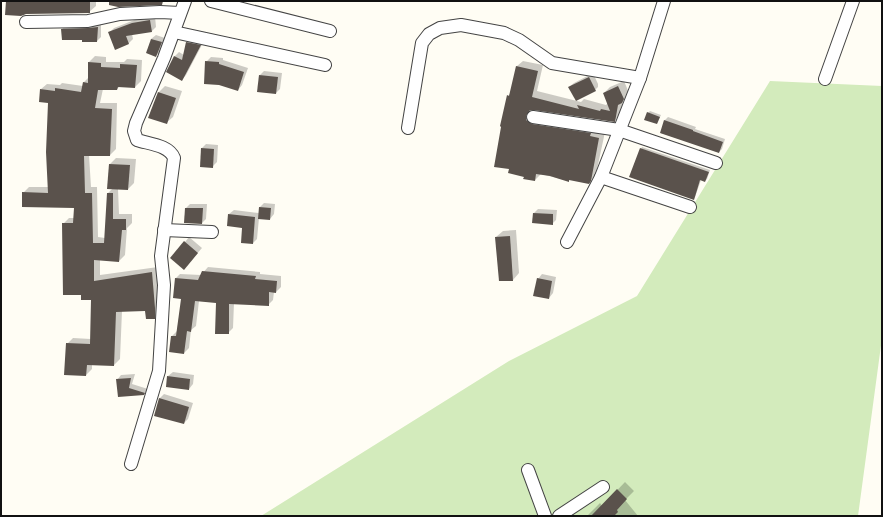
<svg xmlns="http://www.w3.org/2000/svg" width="883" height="517" font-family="'Playfair Display',serif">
<rect width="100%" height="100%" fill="#fffdf4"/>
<!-- green -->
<path fill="#d3ebbc" d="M770 81 882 86V338L858 516H261L509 361 637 296Z"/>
<!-- shadow -->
<g fill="#0003">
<path d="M7 1H96V6L89 12Z"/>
<path d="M155 16 156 27 152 31 132 34 133 39 129 43 116 48 110 32 114 28 137 19Z"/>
<path d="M101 23V37L97 41H83V39L62 29 67 25Z"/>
<path d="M156 35 165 38 161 51 156 55 151 39Z"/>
<path d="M191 38 204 41 186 75 182 80 167 72 175 56 179 52 184 55 187 43Z"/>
<path d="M95 56 106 57V62H124L127 59 142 60 141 81 135 87 120 86 117 89H103L100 103H117L116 149 110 155H89L91 187H97L98 237 105 238 108 193 113 188 110 164 116 158 136 159 134 183 128 189H118L119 214H132V223L127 228 125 255 119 261 100 259V275L158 267 160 312 154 318 146 310 122 311 120 359 114 365 92 364V369L86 375 67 344 73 338 91 339 92 299 82 294 63 224 69 218H74L75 207 23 193 29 187H49L50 102 41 89 47 84 60 85 62 83 83 86 84 82 89 77V62Z"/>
<path d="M211 57 223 58V60L248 68 242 85 238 90 206 62Z"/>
<path d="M523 61 543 65 537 91 581 102 584 99 606 105 608 103 604 93 610 87 624 81 629 93 623 101 620 115 614 121 531 110V113L605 132 596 174 588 183 570 179 569 181 541 174 535 180 525 176 502 126H501L508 96 511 93 517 66Z"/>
<path d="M264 71 282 73 280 89 276 93 260 75Z"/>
<path d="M593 73 598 84V87L594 91 569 87 574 83Z"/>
<path d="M165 86 182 91 173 117 166 123 159 92Z"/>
<path d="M650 111 661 115 657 123 648 113Z"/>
<path d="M668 117 696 127 695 129 725 139 722 149 719 152 661 133 665 120Z"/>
<path d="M206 144 218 145 217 162 212 167 202 148Z"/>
<path d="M642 147 710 170 707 179 705 181 701 180 695 197 693 199 641 149Z"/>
<path d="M264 203 275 204 274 214 270 219 259 218 257 239 253 243 243 227 229 214 234 210 259 213 260 207Z"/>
<path d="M190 204H207L206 219 202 223 186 208Z"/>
<path d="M538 209 557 210 556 220 552 224 534 213Z"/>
<path d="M516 230 519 273 513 280 496 237 503 231Z"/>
<path d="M189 237 202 248 188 264 185 242Z"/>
<path d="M208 267 260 272V274L281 276V287L276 292H274L273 300 268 305 234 303 233 328 228 333 217 302 199 301 196 326 191 330 189 348 184 353 172 336 177 331 182 298 176 278 180 274 201 275Z"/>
<path d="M542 274 556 277 553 293 549 298 538 279Z"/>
<path d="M173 372 194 375 193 384 189 389 168 376Z"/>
<path d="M135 374 132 384 148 389 144 394 119 396 117 380 121 375Z"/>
<path d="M164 394 193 403 188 419 184 423 156 415 160 398Z"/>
<path d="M625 482 634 491 625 500 638 516H587L600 503 602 506Z"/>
</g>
<!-- building -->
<g fill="#5a524c">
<path d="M6 1H90V13L26 14 21 16 5 15Z"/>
<path d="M109 1H163L162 5 118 7 109 5Z"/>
<path d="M150 20 152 32 126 36 129 44 115 50 108 32 132 23Z"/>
<path d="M98 27 97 42H82V40H62L61 29 88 28Z"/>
<path d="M151 39 162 42 156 57 146 53Z"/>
<path d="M186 42 201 45 182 81 166 72 174 56 182 60Z"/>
<path d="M205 61 219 62V64L244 72 238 91 219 85 204 84Z"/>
<path d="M88 62 101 63V67L120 68V64L137 65 135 88 118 87 117 90H98L95 108 112 109 110 156H84L85 193H92L93 243H104L107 193H113V219H126V230H122L119 262 94 260V281L152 272 155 308V319H146L145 311 116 312 114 366 87 365 86 376 64 375 66 343 90 344 91 300H81V295H63L62 223H73L74 208 22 207V192L48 193 46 152 48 103 39 102 40 89 55 91V88L81 92 83 82 88 83Z"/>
<path d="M516 66 538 71 532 97 579 109 577 105 600 111 601 109 610 111 603 93 618 86 624 99 622 103 618 105 615 122 534 110H530L526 116V120L532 124 591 133 590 136 599 138 591 181 589 184 569 180V182L550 176 536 174 535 181 523 179 524 177 508 173 509 169 494 167 501 127 500 126 507 95 509 96Z"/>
<path d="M259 75 278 77 276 94 257 92Z"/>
<path d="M589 77 596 91 576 101 568 87Z"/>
<path d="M158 92 176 98 167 124 148 118Z"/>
<path d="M647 112 660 117 657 124 644 120Z"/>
<path d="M664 120 693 130V131L723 142 719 153 660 133Z"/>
<path d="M201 148 214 149 213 168 200 167Z"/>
<path d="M640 148 709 172 705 182 700 180 694 200 629 177Z"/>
<path d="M109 164 130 165 128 190 107 189Z"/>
<path d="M259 207 271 208 270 220 258 219Z"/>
<path d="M185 208H203L202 224 184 223Z"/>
<path d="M533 213 553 214V225L532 223Z"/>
<path d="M228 214 255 217 253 244 241 243 242 228 227 226Z"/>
<path d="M510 236 513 281H499L495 237Z"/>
<path d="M184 241 198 253 184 270 170 258Z"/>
<path d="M202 271 256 276 255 279 277 281 276 293 269 292V306L229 304V334H215L216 303 195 301 191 332 187 331 184 354 169 352 171 336H176L181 299 173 298 175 278 198 280Z"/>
<path d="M537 278 552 281 549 299 533 296Z"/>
<path d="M167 376 190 379 189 390 166 387Z"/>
<path d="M131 378 129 388 145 393 144 395 118 397 116 379Z"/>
<path d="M159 398 189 407 184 424 154 416Z"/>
<path d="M617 489 627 499 617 510 618 512 614 516H591Z"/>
</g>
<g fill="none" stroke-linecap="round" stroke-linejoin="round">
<!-- street casing -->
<g stroke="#444" stroke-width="14">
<g id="street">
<path d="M211 1 330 31"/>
<path d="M26 22 88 21 120 14 160 12 180 13"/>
<path d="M174 32 325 65"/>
<path d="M825 79 853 1"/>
<path d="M533 117 619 130 716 163"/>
<path d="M408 128 422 43 429 34 440 28 461 25 504 33 519 40 552 63 640 78"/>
<path d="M601 177 690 207"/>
<path d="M164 230 212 232"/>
<path d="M567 242 601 177 640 78 664 1"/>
<path d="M131 464 159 371 164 285 161 256 174 158C169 145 149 144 137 140L134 131 136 123 164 58 185 1"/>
<path d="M528 470 545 516"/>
<path d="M559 516 603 487"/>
</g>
</g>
<!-- street -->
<use href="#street" stroke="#fff" stroke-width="12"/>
</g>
<!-- border -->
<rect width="883" height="517" fill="none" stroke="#111111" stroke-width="4"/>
</svg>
